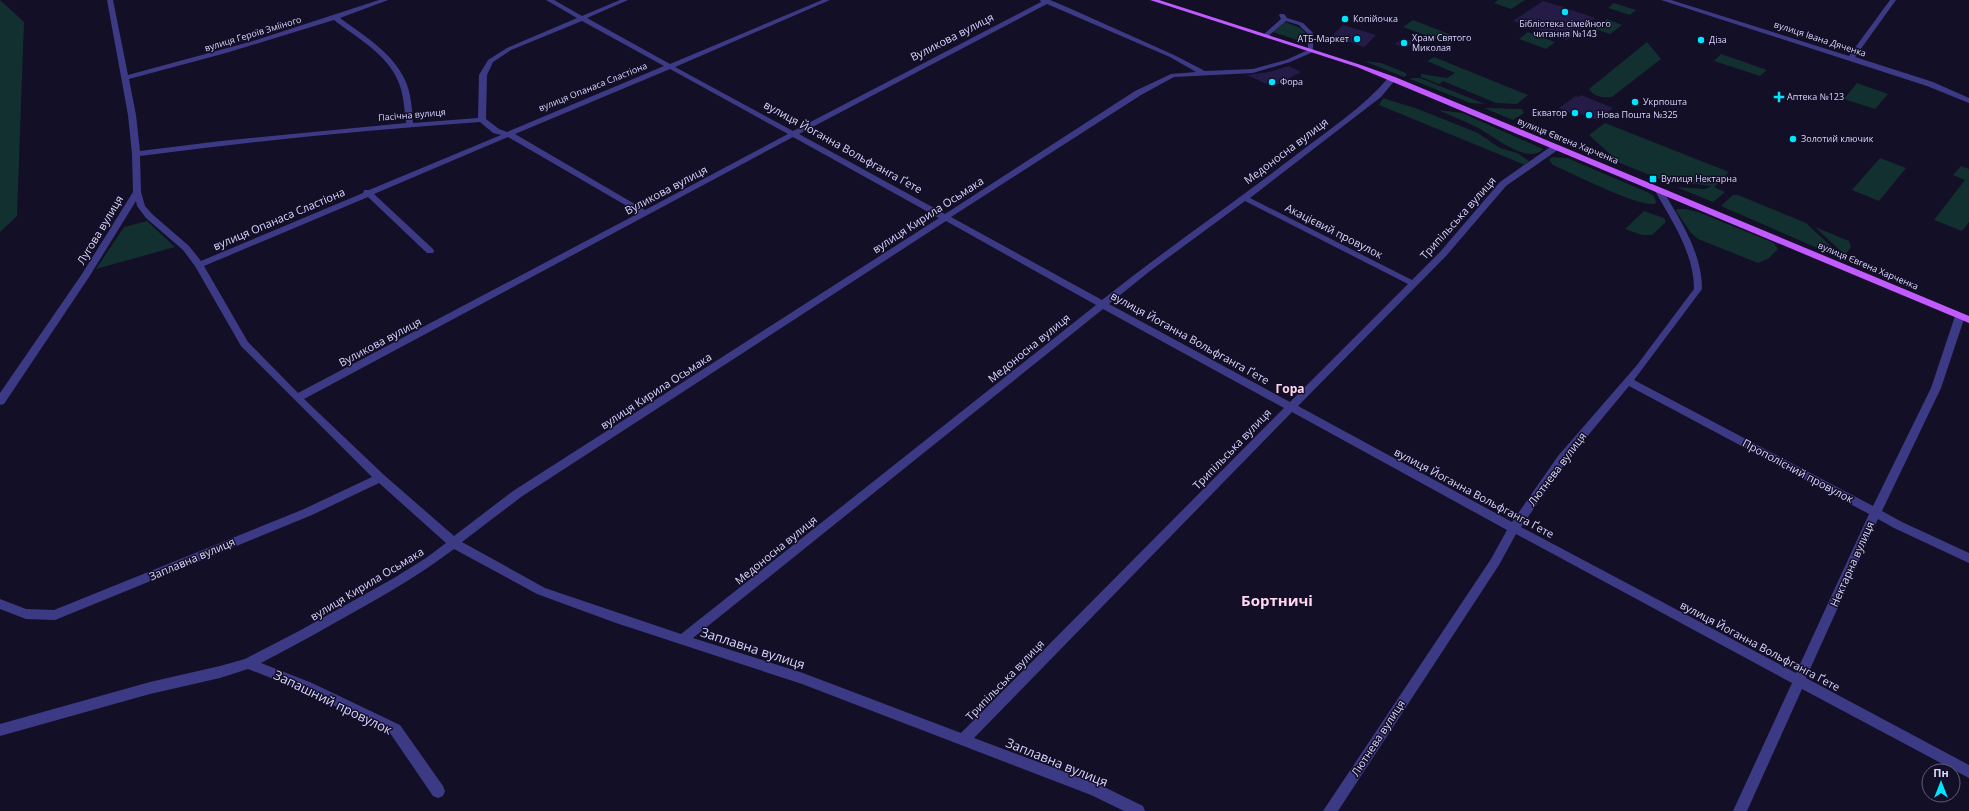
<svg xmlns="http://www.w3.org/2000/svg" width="1969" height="811" font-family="'Open Sans',sans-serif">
<rect width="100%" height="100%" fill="#130f26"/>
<!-- green -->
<g fill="#12302f">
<path d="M0 0 24 22 17 216 0 232Z"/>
<path d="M1498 0H1525L1511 9 1494 3Z"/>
<path d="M1614 3 1636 10 1630 15 1608 8Z"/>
<path d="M1607 19 1622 25 1610 34 1594 29Z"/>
<path d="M1413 20 1459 38 1449 44 1403 27Z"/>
<path d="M1285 22 1301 28 1307 35 1306 40 1303 42 1273 32Z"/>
<path d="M1528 32 1555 42 1546 49 1519 39Z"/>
<path d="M1647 42 1661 59 1612 97C1603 98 1594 97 1589 89Z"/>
<path d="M1721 54 1767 70 1760 76 1714 61Z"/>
<path d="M1434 57 1528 95 1517 104 1496 103 1443 81 1439 84 1421 77V74L1447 78 1455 73 1427 61Z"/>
<path d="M1364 61 1381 63 1406 73 1407 75 1404 77Z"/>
<path d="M1412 78H1420L1485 104 1470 103 1410 79Z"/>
<path d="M1857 83 1888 94 1875 109 1844 99Z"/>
<path d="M1383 98 1418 109 1478 133 1500 148 1517 153 1529 161 1525 165 1379 105Z"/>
<path d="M1484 108 1522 109 1524 113 1513 120Z"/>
<path d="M1438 110 1462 113 1543 149C1529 166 1492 135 1478 128 1465 121 1451 116 1438 110Z"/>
<path d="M1605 123 1729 172 1714 187 1725 192 1713 202 1676 187 1705 189 1712 186 1662 180 1620 163 1589 135Z"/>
<path d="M1552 157 1567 158 1647 192 1654 196 1656 202 1655 204C1635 206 1574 174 1553 165L1549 160Z"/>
<path d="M1880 158 1906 168 1879 201 1852 190Z"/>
<path d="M1961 166 1969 169V222L1962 231 1934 220 1965 180 1953 175Z"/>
<path d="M1733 195H1738L1806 223 1847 261 1721 206Z"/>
<path d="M1677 209H1685L1698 212 1774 243 1778 249 1768 259 1758 263 1698 239 1691 233 1676 211Z"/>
<path d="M1644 211 1664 218 1666 222 1652 235H1642L1625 229Z"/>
<path d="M147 221 175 247 96 269 124 227Z"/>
<path d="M1815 227 1849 241 1851 247 1845 255Z"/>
</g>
<!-- building -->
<g fill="#241b47">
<path d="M1543 1 1563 7 1595 18 1567 40 1513 21Z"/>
<path d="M1343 25 1376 35 1364 47 1332 36Z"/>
<path d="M1403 38 1414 42 1405 48 1395 44Z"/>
<path d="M1289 66 1301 72 1273 87 1247 75 1269 72Z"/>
<path d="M1581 95 1613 108 1597 120 1581 114 1578 116 1559 108 1576 96 1579 97Z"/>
</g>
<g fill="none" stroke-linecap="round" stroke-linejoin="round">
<!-- minor -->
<g fill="#3d3a85" fill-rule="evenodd">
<path d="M107 0H113L128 75 253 41 379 0H388L340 18C363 35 393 53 405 80 411 93 412 108 413 123L478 118 479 75 488 60 507 48 577 18 546 0H554L582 16 620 0H628L587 18 670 64 822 0H830L675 67 793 131 1041 2 1040 0H1050L1069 8 1174 55 1205 71 1253 69 1286 60 1308 50V34L1299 25 1286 21 1267 37 1262 36 1281 19 1279 15 1280 14H1284L1287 18 1303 23 1313 33V52L1290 62 1253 73 1174 77 1141 95 951 217 1102 300C1165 250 1232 204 1296 155 1328 130 1363 108 1389 77H1392L1396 79 1381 97 1250 198 1412 280 1440 252 1500 182 1553 145H1559V149L1506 186 1446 256 1298 406 1512 522 1558 456 1637 365 1694 289C1694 252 1671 220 1654 189L1655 187H1658L1662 189C1680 220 1702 252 1702 289L1634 380 1873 506 1931 388 1955 316 1957 314H1963L1965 316 1941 388 1882 511 1902 522 1969 553V563L1894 528 1878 519 1806 678 1969 765V778L1802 689 1747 811H1733L1792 683 1516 534 1499 565 1338 811H1323L1491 559 1507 530 1292 412 974 738 1100 785 1143 806 1145 811H1124L1091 795 802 684 616 623 537 594 454 549C425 571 395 589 363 607 329 626 296 645 261 663L312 683 400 725 443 786 445 791 443 796 438 798 433 796 390 733 304 691 248 669 220 678 150 694 0 736V724L150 682 220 666 245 659 299 631 394 578 426 558 446 543 379 483 312 515 55 620 26 619 0 609V599L26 609 54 610 304 509 372 477 241 346 195 266 183 250 146 218 137 206 136 201 89 277 4 404 0 405V393L82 274 133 192 132 154 128 115ZM1047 4 1170 57 1196 72 1171 74 1135 91 945 214 799 134ZM334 20C356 37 387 54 398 81 404 94 404 109 406 123L221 141 140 151 136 115 129 79 226 53ZM582 21 664 66 507 132 499 129 486 119 487 75 493 62 511 50ZM670 69 788 134 645 210 515 134ZM480 122 493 133 501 135 369 190H364L363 193 201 261 189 246 152 214 145 206 141 192 140 156C253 141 367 130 480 122ZM508 137 639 213 298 393 248 342 204 266 368 197 427 253H433L434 251 433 249 374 194ZM793 137 939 218 513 491 454 536 384 475 304 399ZM1245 201 1408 284 1290 402 1109 304 1150 271ZM946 221 1096 305 681 634 545 588 462 542 521 497ZM1103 309 1284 408 961 733 803 673 693 638ZM1629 386 1869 514 1796 673 1521 527 1566 462Z"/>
<path d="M1661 0H1671L1849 56 1890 0H1896L1855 57 1933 82 1969 98V103L1927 86Z"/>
</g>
<!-- major -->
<path fill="#c25bff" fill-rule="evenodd" d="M1150 0H1159L1361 65 1395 77 1969 316V323L1357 67Z"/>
</g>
<!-- markers -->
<g fill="#00e5ff" stroke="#130f26" stroke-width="1.5">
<circle cx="1565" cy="12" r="4"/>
<circle cx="1345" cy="19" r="4"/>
<circle cx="1357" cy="39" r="4"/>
<circle cx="1701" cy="40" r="4"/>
<circle cx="1404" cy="43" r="4"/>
<circle cx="1272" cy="82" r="4"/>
<path d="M1777 91h4v4h4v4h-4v4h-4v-4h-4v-4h4z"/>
<circle cx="1635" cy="102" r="4"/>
<circle cx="1575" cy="113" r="4"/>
<circle cx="1589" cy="115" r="4"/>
<circle cx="1793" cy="139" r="4"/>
<rect x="1649" y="175" width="8" height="8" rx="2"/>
</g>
<g text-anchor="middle" stroke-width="3" stroke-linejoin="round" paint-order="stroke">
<!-- far-poi labels -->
<g font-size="9" fill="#d9d4ff" stroke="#130f26" text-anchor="start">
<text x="1353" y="22">Копійочка</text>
<text x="1565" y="27" text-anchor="middle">Бібліотека сімейного<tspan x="1565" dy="10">читання №143</tspan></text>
<text x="1412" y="41">Храм Святого<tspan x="1412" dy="10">Миколая</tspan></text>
<text x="1349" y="42" text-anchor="end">АТБ-Маркет</text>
<text x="1709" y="43">Діза</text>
<text x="1280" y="85">Фора</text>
<text x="1787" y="100">Аптека №123</text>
<text x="1643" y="105">Укрпошта</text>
<text x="1567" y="116" text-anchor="end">Екватор</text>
<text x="1597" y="118">Нова Пошта №325</text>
<text x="1801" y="142">Золотий ключик</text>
<text x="1661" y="182">Вулиця Нектарна</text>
</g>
<!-- far-street labels -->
<g font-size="9" fill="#d9d4ff" stroke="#130f26">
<text transform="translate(253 34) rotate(-17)" y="3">вулиця Героїв Зміїного</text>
<text transform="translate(1820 39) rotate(18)" y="3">вулиця Івана Дяченка</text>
<text transform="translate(593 87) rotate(-22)" y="3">вулиця Опанаса Сластіона</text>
<text transform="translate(412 115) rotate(-5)" y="3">Пасічна вулиця</text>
<text transform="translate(1568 141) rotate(22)" y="3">вулиця Євгена Харченка</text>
<text transform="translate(1868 266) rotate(23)" y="3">вулиця Євгена Харченка</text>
</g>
<!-- street labels -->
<g font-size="11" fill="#d9d4ff" stroke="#130f26">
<text transform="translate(952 37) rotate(-27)" y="4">Вуликова вулиця</text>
<text transform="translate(843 147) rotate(29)" y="4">вулиця Йоганна Вольфганга Ґете</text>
<text transform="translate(1286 151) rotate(-37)" y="4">Медоносна вулиця</text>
<text transform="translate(666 190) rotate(-28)" y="4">Вуликова вулиця</text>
<text transform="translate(928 215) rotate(-33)" y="4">вулиця Кирила Осьмака</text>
<text transform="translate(1458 218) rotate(-48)" y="4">Трипільська вулиця</text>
<text transform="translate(279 219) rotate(-23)" y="4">вулиця Опанаса Сластіона</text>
<text transform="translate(100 230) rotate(-59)" y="4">Лугова вулиця</text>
<text transform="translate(1334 231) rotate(27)" y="4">Акацієвий провулок</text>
<text transform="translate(1190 338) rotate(29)" y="4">вулиця Йоганна Вольфганга Ґете</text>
<text transform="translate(380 342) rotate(-28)" y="4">Вуликова вулиця</text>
<text transform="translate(1029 348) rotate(-39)" y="4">Медоносна вулиця</text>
<text transform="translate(656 391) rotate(-33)" y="4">вулиця Кирила Осьмака</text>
<text transform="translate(1232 449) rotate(-46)" y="4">Трипільська вулиця</text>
<text transform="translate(1557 469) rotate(-53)" y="4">Лютнева вулиця</text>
<text transform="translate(1798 471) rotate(28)" y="4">Прополісний провулок</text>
<text transform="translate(1474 493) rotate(28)" y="4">вулиця Йоганна Вольфганга Ґете</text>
<text transform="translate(776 550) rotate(-39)" y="4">Медоносна вулиця</text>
<text transform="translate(192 559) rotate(-23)" y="4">Заплавна вулиця</text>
<text transform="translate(1852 564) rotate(-66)" y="4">Нектарна вулиця</text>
<text transform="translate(367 584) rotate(-31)" y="4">вулиця Кирила Осьмака</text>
<text transform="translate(1760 646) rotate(28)" y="4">вулиця Йоганна Вольфганга Ґете</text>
<text transform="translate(1005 680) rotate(-46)" y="4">Трипільська вулиця</text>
<text transform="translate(1378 738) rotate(-57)" y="4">Лютнева вулиця</text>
</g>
<!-- neighbourhood labels -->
<g font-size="12" font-weight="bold" fill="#ffd6f0" stroke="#130f26">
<text x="1290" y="393">Гора</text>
</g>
<!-- near-street labels -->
<g font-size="13" fill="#d9d4ff" stroke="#130f26">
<text transform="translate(753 648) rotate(18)" y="5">Заплавна вулиця</text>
<text transform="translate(333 702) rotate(26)" y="5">Запашний провулок</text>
<text transform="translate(1057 762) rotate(22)" y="5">Заплавна вулиця</text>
</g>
<!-- district labels -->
<g font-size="15" font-weight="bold" fill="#ffd6f0" stroke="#130f26">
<text x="1277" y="606">Бортничі</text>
</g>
</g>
<!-- north arrow -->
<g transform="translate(1941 783)"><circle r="19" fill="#130f26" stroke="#625e7d"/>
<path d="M0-3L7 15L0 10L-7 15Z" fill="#00e5ff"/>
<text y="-6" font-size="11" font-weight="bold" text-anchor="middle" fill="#d9d4ff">Пн</text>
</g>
</svg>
